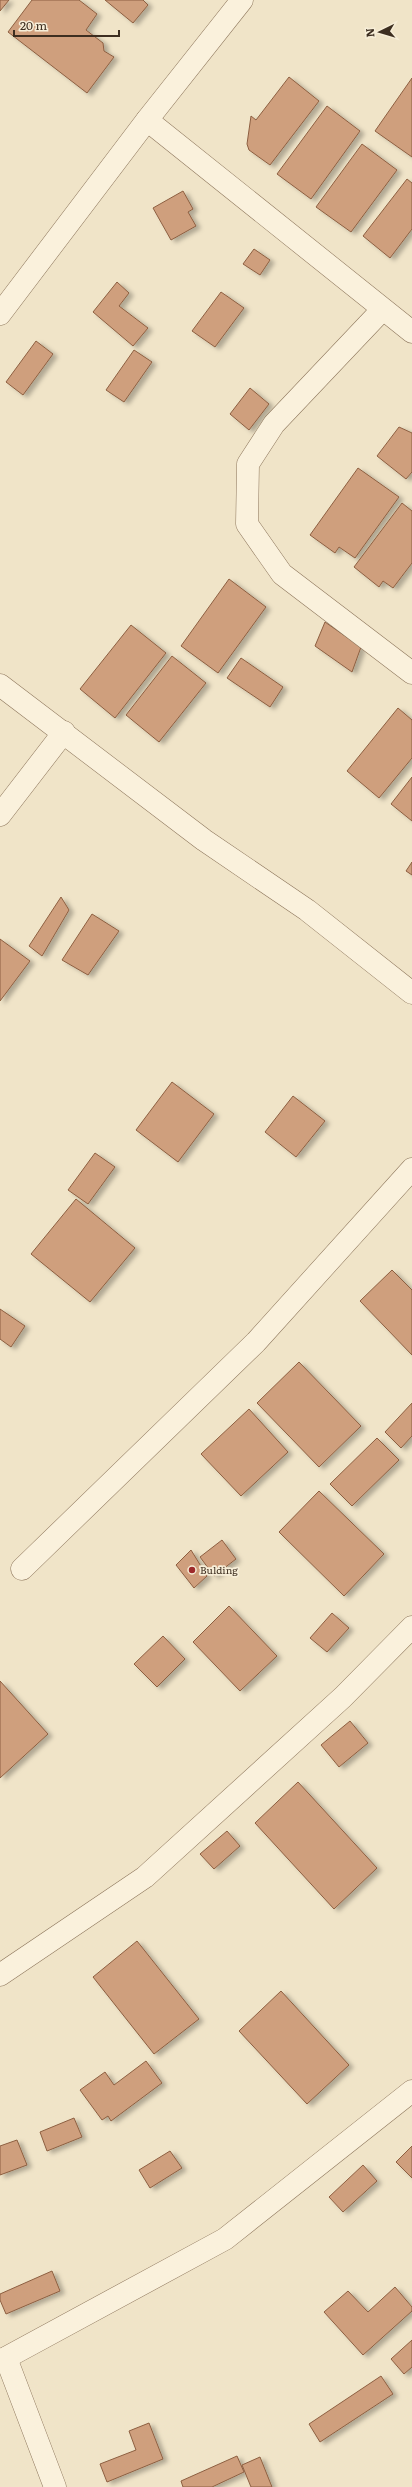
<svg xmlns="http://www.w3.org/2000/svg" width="412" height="2487" font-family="Literata,serif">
<defs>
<filter id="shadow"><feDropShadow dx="4.5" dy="2.5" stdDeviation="2" flood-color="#0004"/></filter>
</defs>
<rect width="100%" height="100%" fill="#f0e4c8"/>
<!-- building -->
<g fill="#cf9f7d" stroke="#8d5f41" filter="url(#shadow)">
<path d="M0 0H9L0 11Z"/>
<path d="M32 0H79L97 14 86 30 103 43 104 51 114 57 87 93 8 32Z"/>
<path d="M105 0H143L148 5 133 23Z"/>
<path d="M289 77 319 101 270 165 249 150 247 144 251 116 256 120Z"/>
<path d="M412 78V157L375 131Z"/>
<path d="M327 106 360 131 311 199 277 174Z"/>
<path d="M362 144 397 170 351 232 316 207Z"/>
<path d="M407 179 412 183V229L390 258 363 236Z"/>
<path d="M183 191 193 209 188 212 196 226 171 240 153 208Z"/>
<path d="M254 249 270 260 260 275 243 264Z"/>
<path d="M117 282 129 293 119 306 148 328 133 346 93 312Z"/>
<path d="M221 292 244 308 215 347 192 331Z"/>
<path d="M36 341 53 354 23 395 6 382Z"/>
<path d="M134 350 152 362 124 402 106 390Z"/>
<path d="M250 388 269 404 249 430 230 414Z"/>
<path d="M399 427 412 433V472L406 479 377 456Z"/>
<path d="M358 468 399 497 355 558 339 547 335 553 310 535Z"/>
<path d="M402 503 412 511V563L393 588 383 581 379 587 354 567Z"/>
<path d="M229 579 266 607 218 673 181 646Z"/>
<path d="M325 622 361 647 352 672 315 646Z"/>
<path d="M131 625 166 653 115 718 80 689Z"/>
<path d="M172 656 206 683 159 742 126 715Z"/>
<path d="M241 658 283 687 270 707 227 678Z"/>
<path d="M398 708 412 720V758L379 798 347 771Z"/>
<path d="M412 777V821L391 804Z"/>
<path d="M412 862V875L406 871Z"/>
<path d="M61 897 69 910 42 956 29 946Z"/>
<path d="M92 914 119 931 88 975 62 960Z"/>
<path d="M0 939 30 961 0 1001Z"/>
<path d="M172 1082 214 1114 178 1162 136 1130Z"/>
<path d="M293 1096 325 1121 296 1157 265 1132Z"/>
<path d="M95 1153 115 1167 88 1204 68 1190Z"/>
<path d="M76 1199 135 1248 90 1302 31 1254Z"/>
<path d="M392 1270 412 1290V1355L360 1301Z"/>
<path d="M0 1309 25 1326 11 1347 0 1339Z"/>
<path d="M299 1362 361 1426 319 1467 257 1403Z"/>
<path d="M412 1403V1436L401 1448 385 1432Z"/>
<path d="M249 1409 288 1452 241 1496 201 1454Z"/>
<path d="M377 1438 399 1460 352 1506 330 1484Z"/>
<path d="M319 1491 384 1554 344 1596 279 1532Z"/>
<path d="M222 1540 236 1559 214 1576 200 1557Z"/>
<path d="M191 1550 207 1576 194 1588 176 1565Z"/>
<path d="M229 1606 277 1656 240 1691 193 1642Z"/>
<path d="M332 1613 349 1628 327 1652 310 1638Z"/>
<path d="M163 1636 185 1659 157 1687 134 1664Z"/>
<path d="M0 1681 48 1734 0 1778Z"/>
<path d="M350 1721 368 1743 339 1767 321 1745Z"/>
<path d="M298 1782 377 1868 334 1909 255 1823Z"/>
<path d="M227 1831 240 1846 214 1869 200 1854Z"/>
<path d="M137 1941 199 2019 154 2054 93 1977Z"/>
<path d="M281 1991 349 2065 307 2104 239 2031Z"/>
<path d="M146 2061 162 2083 111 2121 108 2116 102 2120 80 2090 105 2072 114 2085Z"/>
<path d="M74 2118 82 2137 47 2151 40 2132Z"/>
<path d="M17 2140 27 2165 0 2175V2146Z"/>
<path d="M412 2146V2178L396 2162Z"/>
<path d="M170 2151 182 2168 150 2188 139 2170Z"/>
<path d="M363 2165 377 2181 343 2212 329 2197Z"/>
<path d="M52 2271 60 2291 6 2314 0 2300V2294Z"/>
<path d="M395 2287 412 2307V2311L363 2355 324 2312 348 2291 368 2312Z"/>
<path d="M412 2340V2367L404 2374 391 2359Z"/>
<path d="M381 2376 393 2394 320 2442 309 2424Z"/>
<path d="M149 2423 163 2459 107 2482 100 2464 136 2450 129 2431Z"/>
<path d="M237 2456 244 2472 212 2487H183L181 2481Z"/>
<path d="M260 2457 272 2487H251L242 2465Z"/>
</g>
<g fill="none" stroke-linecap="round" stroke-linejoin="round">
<!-- street casing -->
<g stroke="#8d765c" stroke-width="23">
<g id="street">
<path d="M147 120 412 332"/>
<path d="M382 310 274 424 248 464 247 524 282 574 412 673"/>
<path d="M0 314 147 120 242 0"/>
<path d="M0 685 204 840 307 910 412 993"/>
<path d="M0 815 64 732"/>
<path d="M22 1569 256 1342 412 1169"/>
<path d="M0 1975 145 1877 343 1697 412 1627"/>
<path d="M6 2358 55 2487"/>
<path d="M0 2361 225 2239 412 2091"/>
</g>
</g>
<!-- street -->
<use href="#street" stroke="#faf1dc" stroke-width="22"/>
</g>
<!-- markers -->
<circle fill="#9e2a2b" stroke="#f7eed8" stroke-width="1.5" cx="192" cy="1570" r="4"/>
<g text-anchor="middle" stroke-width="3.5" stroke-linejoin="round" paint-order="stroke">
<!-- poi labels -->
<g font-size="10" fill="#3d2e20" stroke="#f7eed8" text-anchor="start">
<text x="200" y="1574">Bulding</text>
</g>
</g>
<!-- north arrow -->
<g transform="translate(380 32) rotate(265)" stroke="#f7eed8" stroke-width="3" paint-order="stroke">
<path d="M0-3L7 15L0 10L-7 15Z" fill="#3d2e20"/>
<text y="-6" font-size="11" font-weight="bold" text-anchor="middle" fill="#3d2e20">N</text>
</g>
<!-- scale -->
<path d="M14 30v6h105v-6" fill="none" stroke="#3d2e20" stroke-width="2"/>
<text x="20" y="30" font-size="12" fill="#3d2e20" stroke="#f7eed8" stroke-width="3" paint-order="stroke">20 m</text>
</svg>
